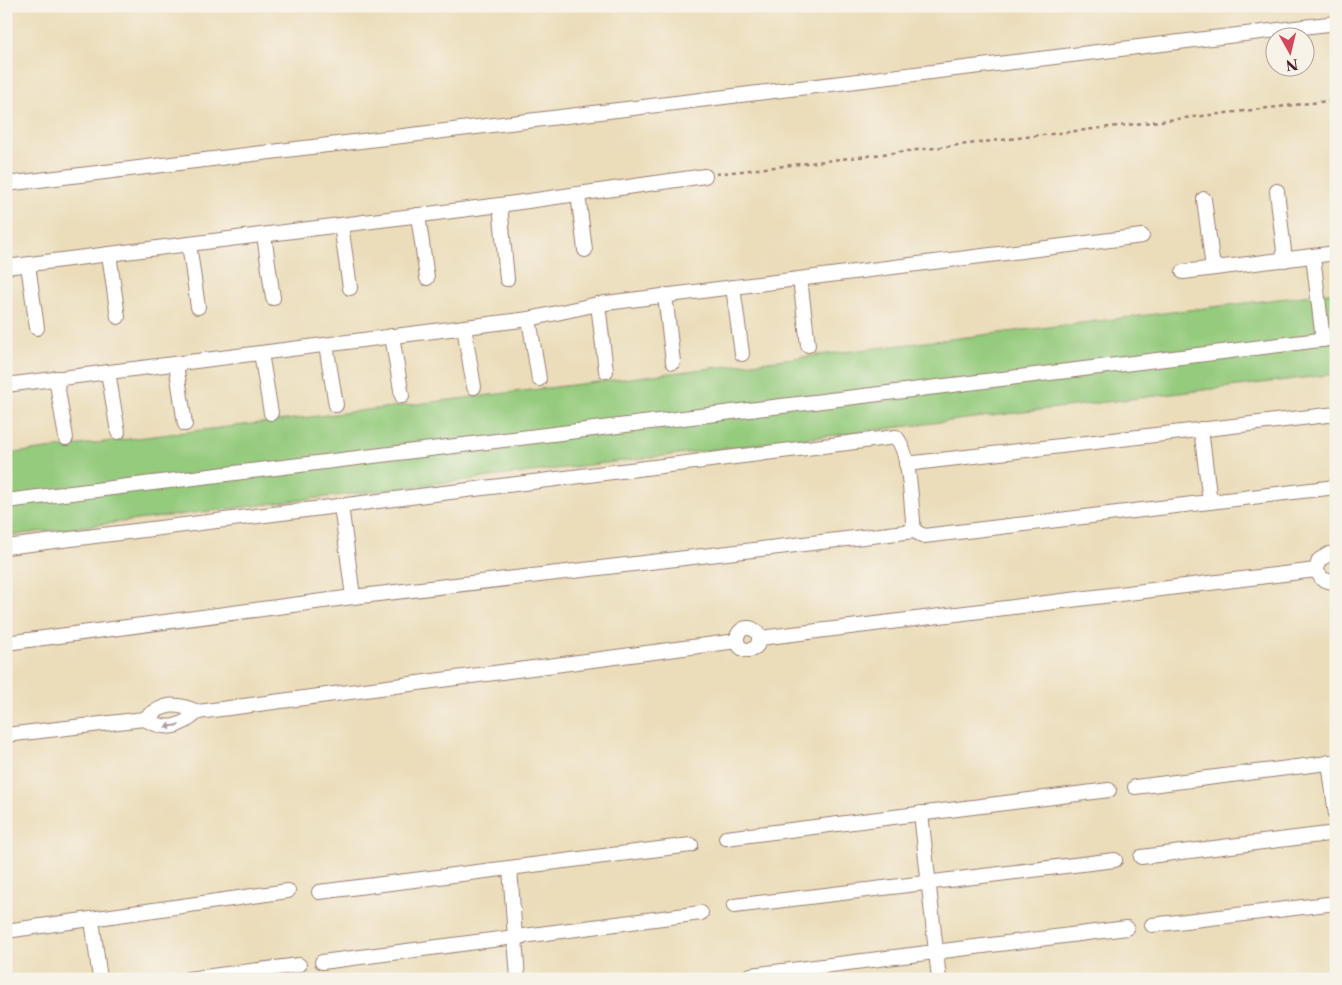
<svg xmlns="http://www.w3.org/2000/svg" width="1342" height="985" font-family="'Libre Caslon Text',serif">
<rect width="100%" height="100%" fill="#f7f3e8"/>
<filter id="ink" filterUnits="userSpaceOnUse"><feTurbulence type="fractalNoise" baseFrequency=".02" numOctaves="2"/><feDisplacementMap in="SourceGraphic" scale="10" xChannelSelector="R" yChannelSelector="G"/><feConvolveMatrix kernelMatrix="1 2 1 2 8 2 1 2 1" color-interpolation-filters="sRGB"/></filter>
<filter id="wash" filterUnits="userSpaceOnUse"><feTurbulence type="fractalNoise" baseFrequency=".0096" numOctaves="4" result="noise"/><feDisplacementMap in="SourceGraphic" scale="20" xChannelSelector="R" yChannelSelector="G"/><feGaussianBlur stdDeviation="1.12" result="paint"/><feColorMatrix in="noise" values="0 0 0 0 0 0 0 0 0 0 0 0 0 0 0 0 0 1.4 0 .05"/><feComposite in="paint" operator="in"/></filter>
<g filter="url(#wash)">
<rect width="100%" height="100%" fill="#ebddba"/>
<!-- green -->
<path fill="#94cb7d" stroke="#6f7554" d="M1336 292V374L6 536V454Z"/>
</g>
<g filter="url(#ink)">
<g fill="none" stroke-linecap="round" stroke-linejoin="round">
<!-- minor casing -->
<g stroke="#9a7e72" stroke-width="16">
<g id="minor">
<path d="M6 184 1336 23"/>
<path d="M1277 191 1285 260"/>
<path d="M578 194 585 250"/>
<path d="M1204 199 1213 268"/>
<path d="M500 205 507 279"/>
<path d="M418 215 427 278"/>
<path d="M341 225 350 288"/>
<path d="M264 235 273 298"/>
<path d="M189 244 198 307"/>
<path d="M109 254 118 317"/>
<path d="M1313 256 1323 340"/>
<path d="M28 265 37 328"/>
<path d="M6 267 500 205 705 176"/>
<path d="M1183 272 1336 253"/>
<path d="M800 279 808 345"/>
<path d="M733 287 742 354"/>
<path d="M665 295 673 362"/>
<path d="M598 304 606 371"/>
<path d="M529 319 539 379"/>
<path d="M464 327 474 387"/>
<path d="M392 336 402 396"/>
<path d="M326 345 336 405"/>
<path d="M261 353 271 413"/>
<path d="M176 364 185 424"/>
<path d="M108 372 118 432"/>
<path d="M56 378 66 438"/>
<path d="M6 385 529 319 598 304 1142 236"/>
<path d="M1201 429 1210 502"/>
<path d="M906 464 1336 414"/>
<path d="M6 501 1336 338"/>
<path d="M341 505 353 597"/>
<path d="M6 547 896 437C911 454 911 507 914 531"/>
<path d="M1336 556 1329 554 1319 560 1316 570 1322 579 1332 582 1336 580"/>
<circle cx="748" cy="639" r="11"/>
<path d="M760 638 1316 570"/>
<path d="M6 643 353 597 914 531 924 536 1336 487"/>
<path d="M144 719C167 731 178 729 198 712"/>
<path d="M6 735 144 719C164 703 175 702 198 712L737 641"/>
<path d="M1329 762 1336 815"/>
<path d="M1135 787 1336 762"/>
<path d="M921 813 939 979"/>
<path d="M726 838 1109 790"/>
<path d="M1141 857 1336 833"/>
<path d="M510 868 518 979"/>
<path d="M319 892 691 845"/>
<path d="M734 906 1115 860"/>
<path d="M92 920 100 979"/>
<path d="M1152 925 1336 903"/>
<path d="M6 931 288 891"/>
<path d="M322 962 701 913"/>
<path d="M751 975 1127 928"/>
<path d="M188 979 299 965"/>
</g>
</g>
<!-- path -->
<path stroke="#9a7e72" stroke-width="2.5" stroke-dasharray="4 4" stroke-linecap="butt" d="M716 174 1336 100"/>
<!-- minor -->
<use href="#minor" stroke="#fff" stroke-width="14"/>
</g>
<!-- one-way arrows -->
<defs><path id="oneway-solid" d="M-6-.8H1V-3.2L6.5 0L1 3.2V.8H-6Z" transform="scale(1.25)"/></defs>
<use fill="#ae9aa0" href="#oneway-solid" transform="translate(172 726) rotate(171)"/>
</g>
<!-- margin -->
<rect width="1342" height="985" fill="none" stroke="#f7f3e8" stroke-width="25"/>
<!-- north arrow -->
<g transform="translate(1290 52) rotate(172)"><circle r="24" fill="#f7f3e8" stroke="#b29e9c"/>
<path d="M0-4L9 19L0 12L-9 19Z" fill="#d1495b"/>
<text y="-8" font-size="14" font-weight="bold" text-anchor="middle" fill="#4a1f2b">N</text>
</g>
</svg>
